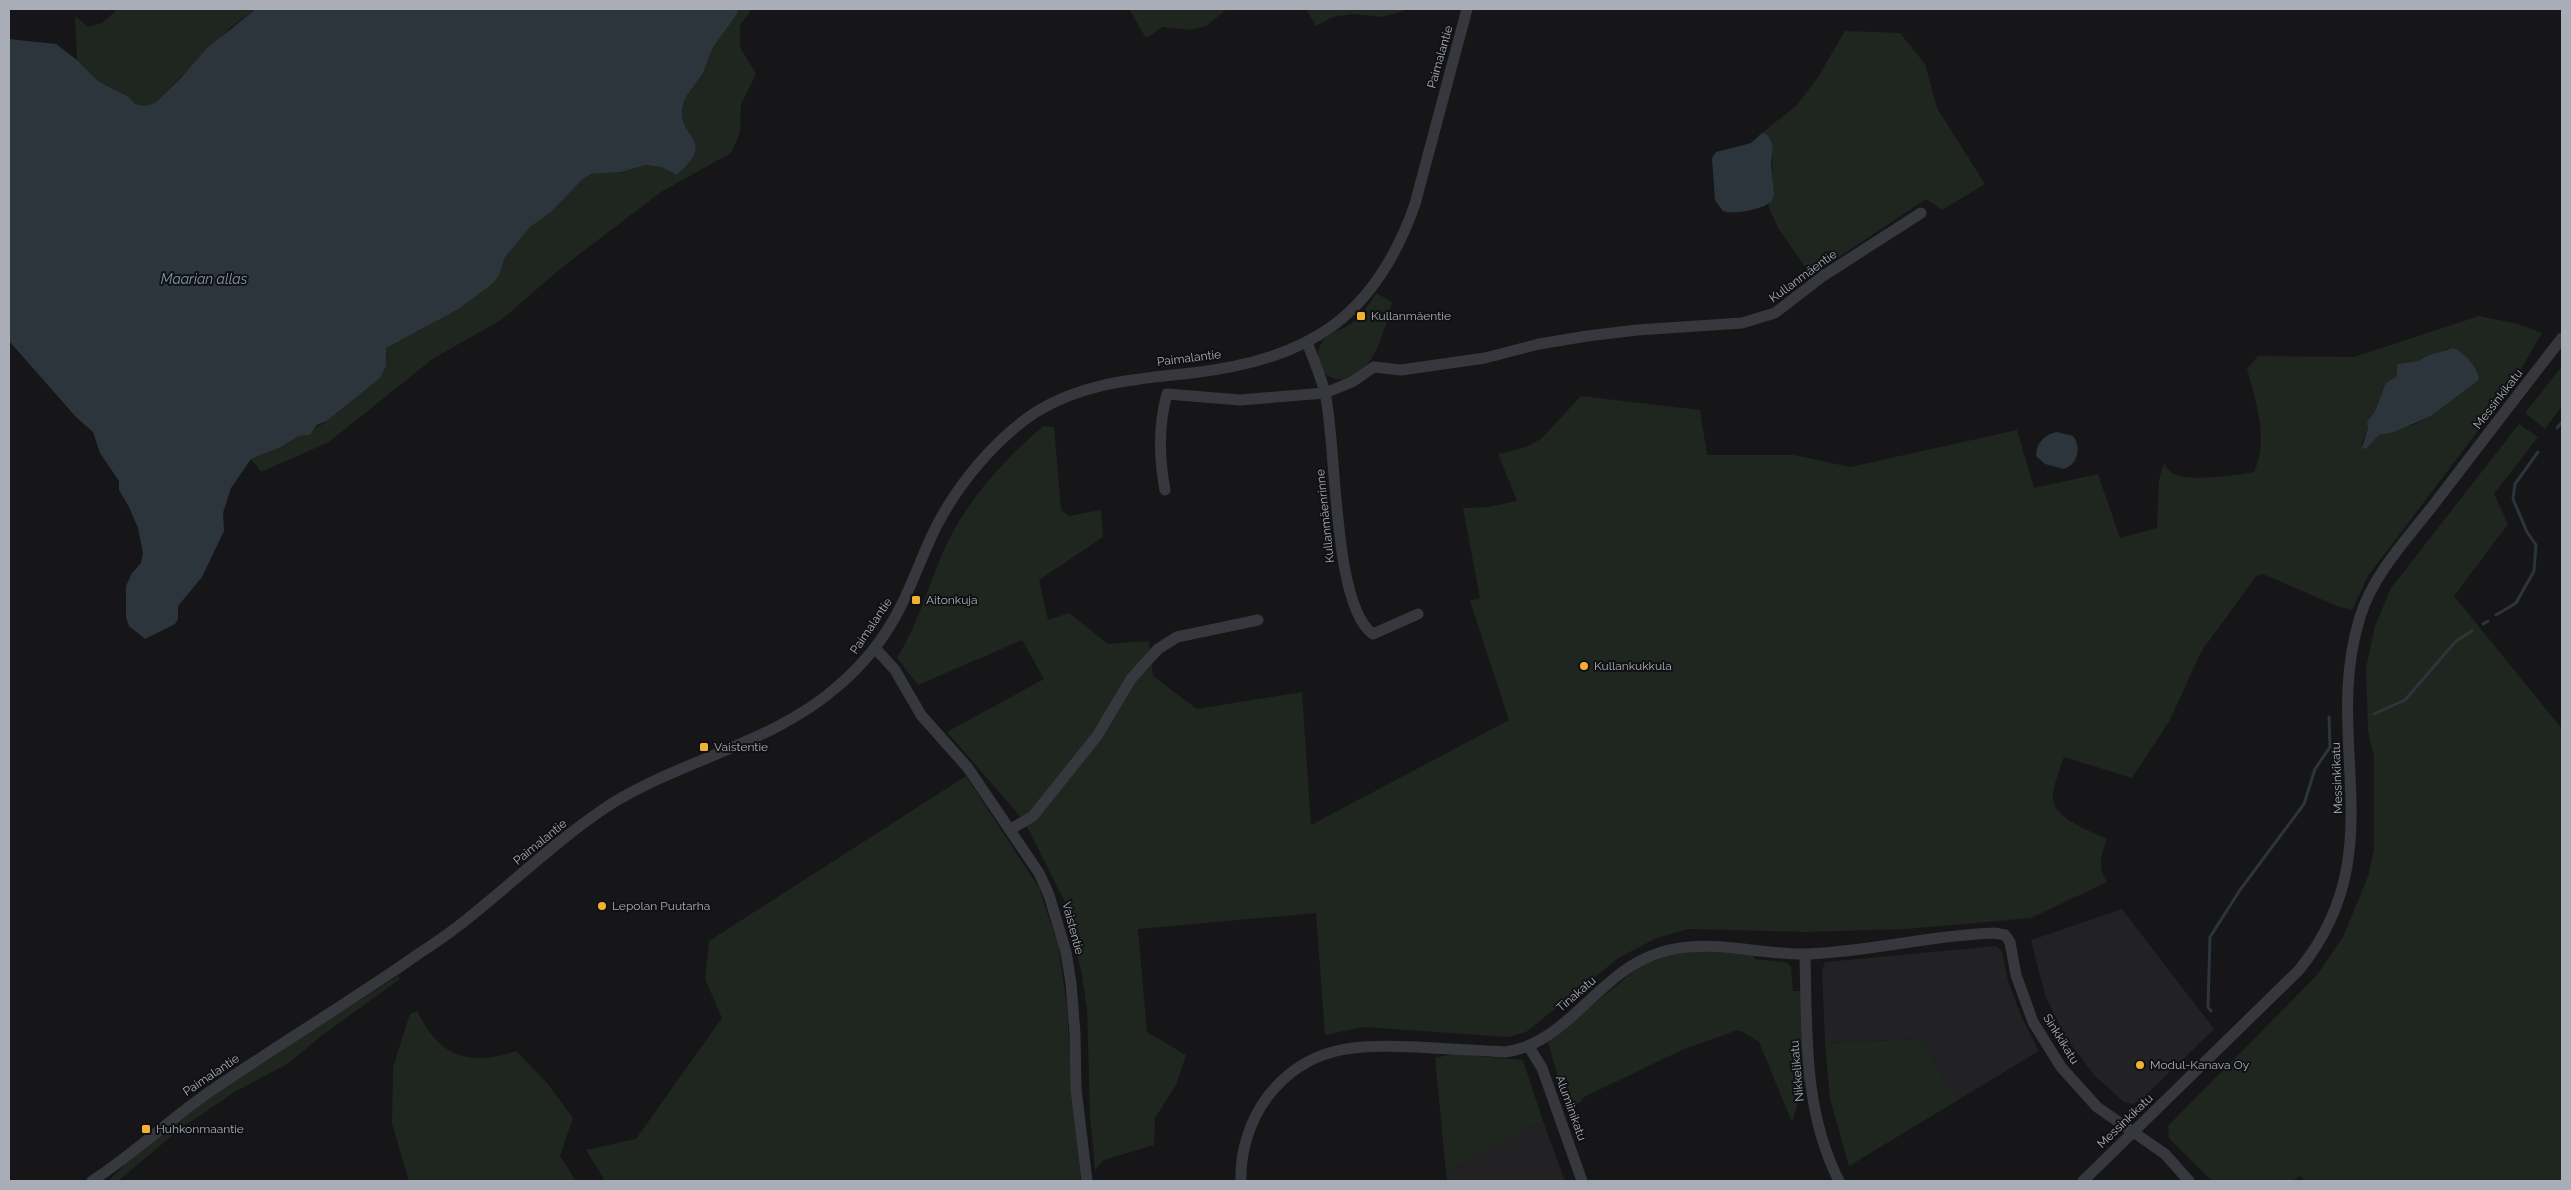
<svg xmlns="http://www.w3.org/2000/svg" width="2571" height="1190" font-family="Raleway,sans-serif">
<rect width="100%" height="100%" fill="#161618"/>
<!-- built -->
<g fill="#222225">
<path d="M2122 909 2214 1029 2140 1101 2132 1104 2124 1102 2095 1076 2066 1038 2045 995 2031 940Z"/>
<path d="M1996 946 2002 951 2008 981 2021 1016 2039 1051 1958 1100 1920 1039 1825 1043 1822 970 1825 962Z"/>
<path d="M1543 1121 1565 1181H1447L1446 1172Z"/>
</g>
<!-- green -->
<g fill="#1e261f" fill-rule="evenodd">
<path d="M118 9H256L230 28 155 103 144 106 135 104 129 97 98 81 77 60 75 16 88 27 102 23Z"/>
<path d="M739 9H752L740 25V47L756 74 741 104 740 133 731 153 661 192 560 269 501 320 434 358 329 442 261 472 251 459 279 448 299 436 310 435C317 425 319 427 327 421 339 412 383 377 386 364 387 359 386 353 386 348L457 310 499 275 505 257 530 226 551 212 582 180 591 174 621 172 646 165 661 167 677 175C721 137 672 139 684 102 687 93 696 84 701 76 707 67 708 56 713 48 721 34 733 23 739 9Z"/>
<path d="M1129 9H1227L1206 26 1191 30 1163 27 1146 38Z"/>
<path d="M1306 9H1409L1383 17 1352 14 1333 17 1316 26Z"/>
<path d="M1845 31 1900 33 1925 64 1937 108 1985 184 1942 210 1926 199 1818 271 1805 267 1778 228 1768 205 1772 201C1774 182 1771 165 1773 146L1762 133 1797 105 1818 77Z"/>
<path d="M1376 293 1392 302C1387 321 1382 342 1371 359 1347 400 1306 372 1321 344 1327 333 1336 332 1346 327 1360 319 1368 307 1376 293Z"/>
<path d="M2479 316 2518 324 2542 333 2508 391 2368 576 2352 610 2337 606 2263 574 2256 576 2201 652 2170 720 2132 778 2064 757C2060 769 2054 783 2053 795 2051 819 2090 830 2107 839 2101 856 2097 866 2107 882L2031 918 1907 929 1805 932 1688 929 1657 938 1620 957 1526 1032 1509 1037 1363 1027 1325 1035 1316 913 1138 929 1147 1032 1186 1055 1176 1085 1155 1118 1154 1145 1104 1160 1095 1170 1090 1116 1087 1009 1081 970 1064 900 1024 821 947 732 1044 679 1022 640 918 685 897 658C917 625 928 589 942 554 964 503 1002 462 1043 426L1054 427 1061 510 1069 516 1101 510 1103 537 1039 580 1048 620 1069 613 1108 644 1149 641 1153 676 1197 709 1302 692 1311 825 1509 720 1470 601 1480 598 1463 508 1488 507 1517 501 1498 454 1523 448 1541 439 1581 396 1700 410 1707 455H1794L1850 467 2017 430 2034 488 2098 474 2120 538 2157 528 2159 480 2164 463C2166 466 2168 470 2171 472 2185 483 2237 475 2254 472 2269 440 2256 402 2247 369L2258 356 2354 357ZM2446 349C2459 347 2481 367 2479 380L2433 415 2415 424 2379 435 2367 448 2361 445 2368 429 2367 422 2375 411 2384 385 2397 376V364L2418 361Z"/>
<path d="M2562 366V406L2545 429 2525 413Z"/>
<path d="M2519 424 2538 437 2494 494 2508 524 2454 596 2562 729V1181H2304L2301 1176 2291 1181H2212L2169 1138 2168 1126 2317 975 2343 937 2369 874 2374 848V757L2368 731 2366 668 2375 626 2391 588Z"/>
<path d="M966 776 1039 888 1059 948 1067 1008 1072 1090 1081 1181H599L604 1179 586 1150 636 1139 722 1018 705 979 709 941Z"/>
<path d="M1701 951 1754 955 1755 959 1786 962 1791 967 1793 991H1801L1807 1074 1792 1122 1759 1042 1741 1031H1735L1682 1050 1584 1097 1581 1102 1567 1110 1548 1042 1640 966 1673 954Z"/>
<path d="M398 976 400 979 321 1036 289 1063 236 1091 180 1129 118 1181H108C189 1100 302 1038 398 976Z"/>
<path d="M417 1011C440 1057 468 1067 516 1051L548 1084 573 1118 560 1156 576 1181H409L392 1124 393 1067 410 1014Z"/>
<path d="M1920 1039 1958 1100 1849 1166 1830 1099 1825 1043Z"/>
<path d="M1452 1054 1523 1060 1543 1121 1446 1172 1435 1058Z"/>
</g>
<!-- water -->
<g fill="#2c353c">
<path d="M256 9H739C733 23 721 34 713 48 708 56 707 67 701 76 696 84 687 93 684 102 672 139 721 136 677 175L661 167 646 165 621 172 591 174 582 180 551 212 530 227 505 257 499 275 492 284 457 310 386 348V366L380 378 327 421 317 425 310 435 299 436 279 448 251 459 231 488 223 513 224 531 202 577 178 606V619L175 624 145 639 129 626 126 618V586L132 573 141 563 143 553 138 528 129 507 119 490V481L100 453 93 432 76 417 9 341V39L56 44 77 60 98 81 129 97 135 104 144 106 155 103 181 78 207 48Z"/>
<path d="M1762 133 1768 135 1773 146 1771 164 1774 193 1772 201C1764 209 1734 215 1723 211L1715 200 1712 158 1716 152 1751 143Z"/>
<path d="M2453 348C2463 351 2480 369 2479 380L2431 416 2394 432 2379 435 2366 449 2362 448 2368 428 2367 422 2375 411 2385 384 2397 376V364L2418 361 2429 355Z"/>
<path d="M2057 432 2073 436C2081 447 2079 463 2064 469L2045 464 2036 456C2036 443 2045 434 2057 432Z"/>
</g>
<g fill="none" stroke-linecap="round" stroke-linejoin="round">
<!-- stream -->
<g stroke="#2c353c" stroke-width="3">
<path d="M2557 428 2562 422"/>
<path d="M2496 615 2516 603 2534 571 2536 545 2527 532 2513 499 2515 484 2538 452"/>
<path d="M2483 624 2488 621"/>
<path d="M2374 714 2405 700 2456 641 2472 631"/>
<path d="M2211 1011 2208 1007 2210 937 2240 890 2304 804 2315 769 2330 747 2329 717"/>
</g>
<!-- minor -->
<g stroke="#37383d" stroke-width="11">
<path d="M1307 342C1313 359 1321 376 1325 393 1337 444 1332 605 1373 634L1418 614"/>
<path d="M1165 490C1159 458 1158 426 1167 394L1240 400 1325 393 1352 382 1374 367 1401 370 1485 358 1539 344 1587 336 1637 330 1742 323 1775 313 1823 276 1921 213"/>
<path d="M875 648 895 670 921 715 968 768 1039 873 1049 895 1066 952 1071 983 1075 1034 1076 1089 1087 1181"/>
<path d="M1011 829 1033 816 1097 736 1131 679 1158 649 1177 637 1258 620"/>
<path d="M1805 954C1807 1031 1803 1111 1839 1181"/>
<path d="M1529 1047 1542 1068 1582 1181"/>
<path d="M92 1181C135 1153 172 1117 215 1088 276 1047 339 1008 401 966 419 953 439 941 457 927 509 887 556 840 611 804 683 759 774 743 838 686 864 664 886 636 901 606 914 580 923 553 936 527 958 484 995 439 1036 412 1085 382 1137 379 1192 373 1309 359 1375 318 1415 204L1467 9"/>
<path d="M1241 1181C1240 1151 1250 1120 1268 1096 1309 1044 1357 1045 1417 1047 1446 1049 1476 1050 1505 1052 1568 1044 1599 971 1659 953 1707 937 1757 955 1806 954 1869 952 1931 935 1994 933L2005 935 2010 942 2016 975 2033 1022 2061 1067 2097 1107 2165 1154 2189 1181"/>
<path d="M2083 1181 2299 970C2395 852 2321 742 2360 617 2373 574 2408 538 2435 503 2477 448 2519 393 2562 338"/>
</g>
</g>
<!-- markers -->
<g fill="#f2b134" stroke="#111113" stroke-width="2">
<rect x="1356" y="311" width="10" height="10" rx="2.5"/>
<rect x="911" y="595" width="10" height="10" rx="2.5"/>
<circle cx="1584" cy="666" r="5"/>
<rect x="699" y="742" width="10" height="10" rx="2.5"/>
<circle cx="602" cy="906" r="5"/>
<circle cx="2140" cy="1065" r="5"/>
<rect x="141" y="1124" width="10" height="10" rx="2.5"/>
</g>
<g text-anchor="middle" stroke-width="4" stroke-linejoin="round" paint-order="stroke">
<!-- street labels -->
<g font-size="12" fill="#a8adb8" stroke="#111113">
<text transform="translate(1440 57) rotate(-74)" y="4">Paimalantie</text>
<text transform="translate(1803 276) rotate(-36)" y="4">Kullanmäentie</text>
<text transform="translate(1189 358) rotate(-7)" y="4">Paimalantie</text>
<text transform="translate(2498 399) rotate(-52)" y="4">Messinkikatu</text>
<text transform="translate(1325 516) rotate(-96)" y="4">Kullanmäenrinne</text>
<text transform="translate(871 626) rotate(-56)" y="4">Paimalantie</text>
<text transform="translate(2337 778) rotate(-92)" y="4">Messinkikatu</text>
<text transform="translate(540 842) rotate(-39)" y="4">Paimalantie</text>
<text transform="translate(1073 928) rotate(75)" y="4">Vaistentie</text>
<text transform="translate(1576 994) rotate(-41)" y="4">Tinakatu</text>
<text transform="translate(2061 1039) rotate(58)" y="4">Sinkkikatu</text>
<text transform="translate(1797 1071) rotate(-95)" y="4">Nikkelikatu</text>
<text transform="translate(211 1075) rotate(-34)" y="4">Paimalantie</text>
<text transform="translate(1571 1108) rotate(70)" y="4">Alumiinikatu</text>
<text transform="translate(2125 1121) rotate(-44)" y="4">Messinkikatu</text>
</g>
<!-- poi labels -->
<g font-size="12" fill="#a8adb8" stroke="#111113" text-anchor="start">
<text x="1371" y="320">Kullanmäentie</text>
<text x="926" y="604">Aitonkuja</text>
<text x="1594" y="670">Kullankukkula</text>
<text x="714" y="751">Vaistentie</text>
<text x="612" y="910">Lepolan Puutarha</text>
<text x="2150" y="1069">Modul-Kanava Oy</text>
<text x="156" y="1133">Huhkonmaantie</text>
</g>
<!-- water labels -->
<g font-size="14" font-style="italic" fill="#7f9bb3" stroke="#111113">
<text x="204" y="284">Maarian allas</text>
</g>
</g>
<!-- border -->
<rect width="2571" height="1190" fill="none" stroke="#a8adb8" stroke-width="20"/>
</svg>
